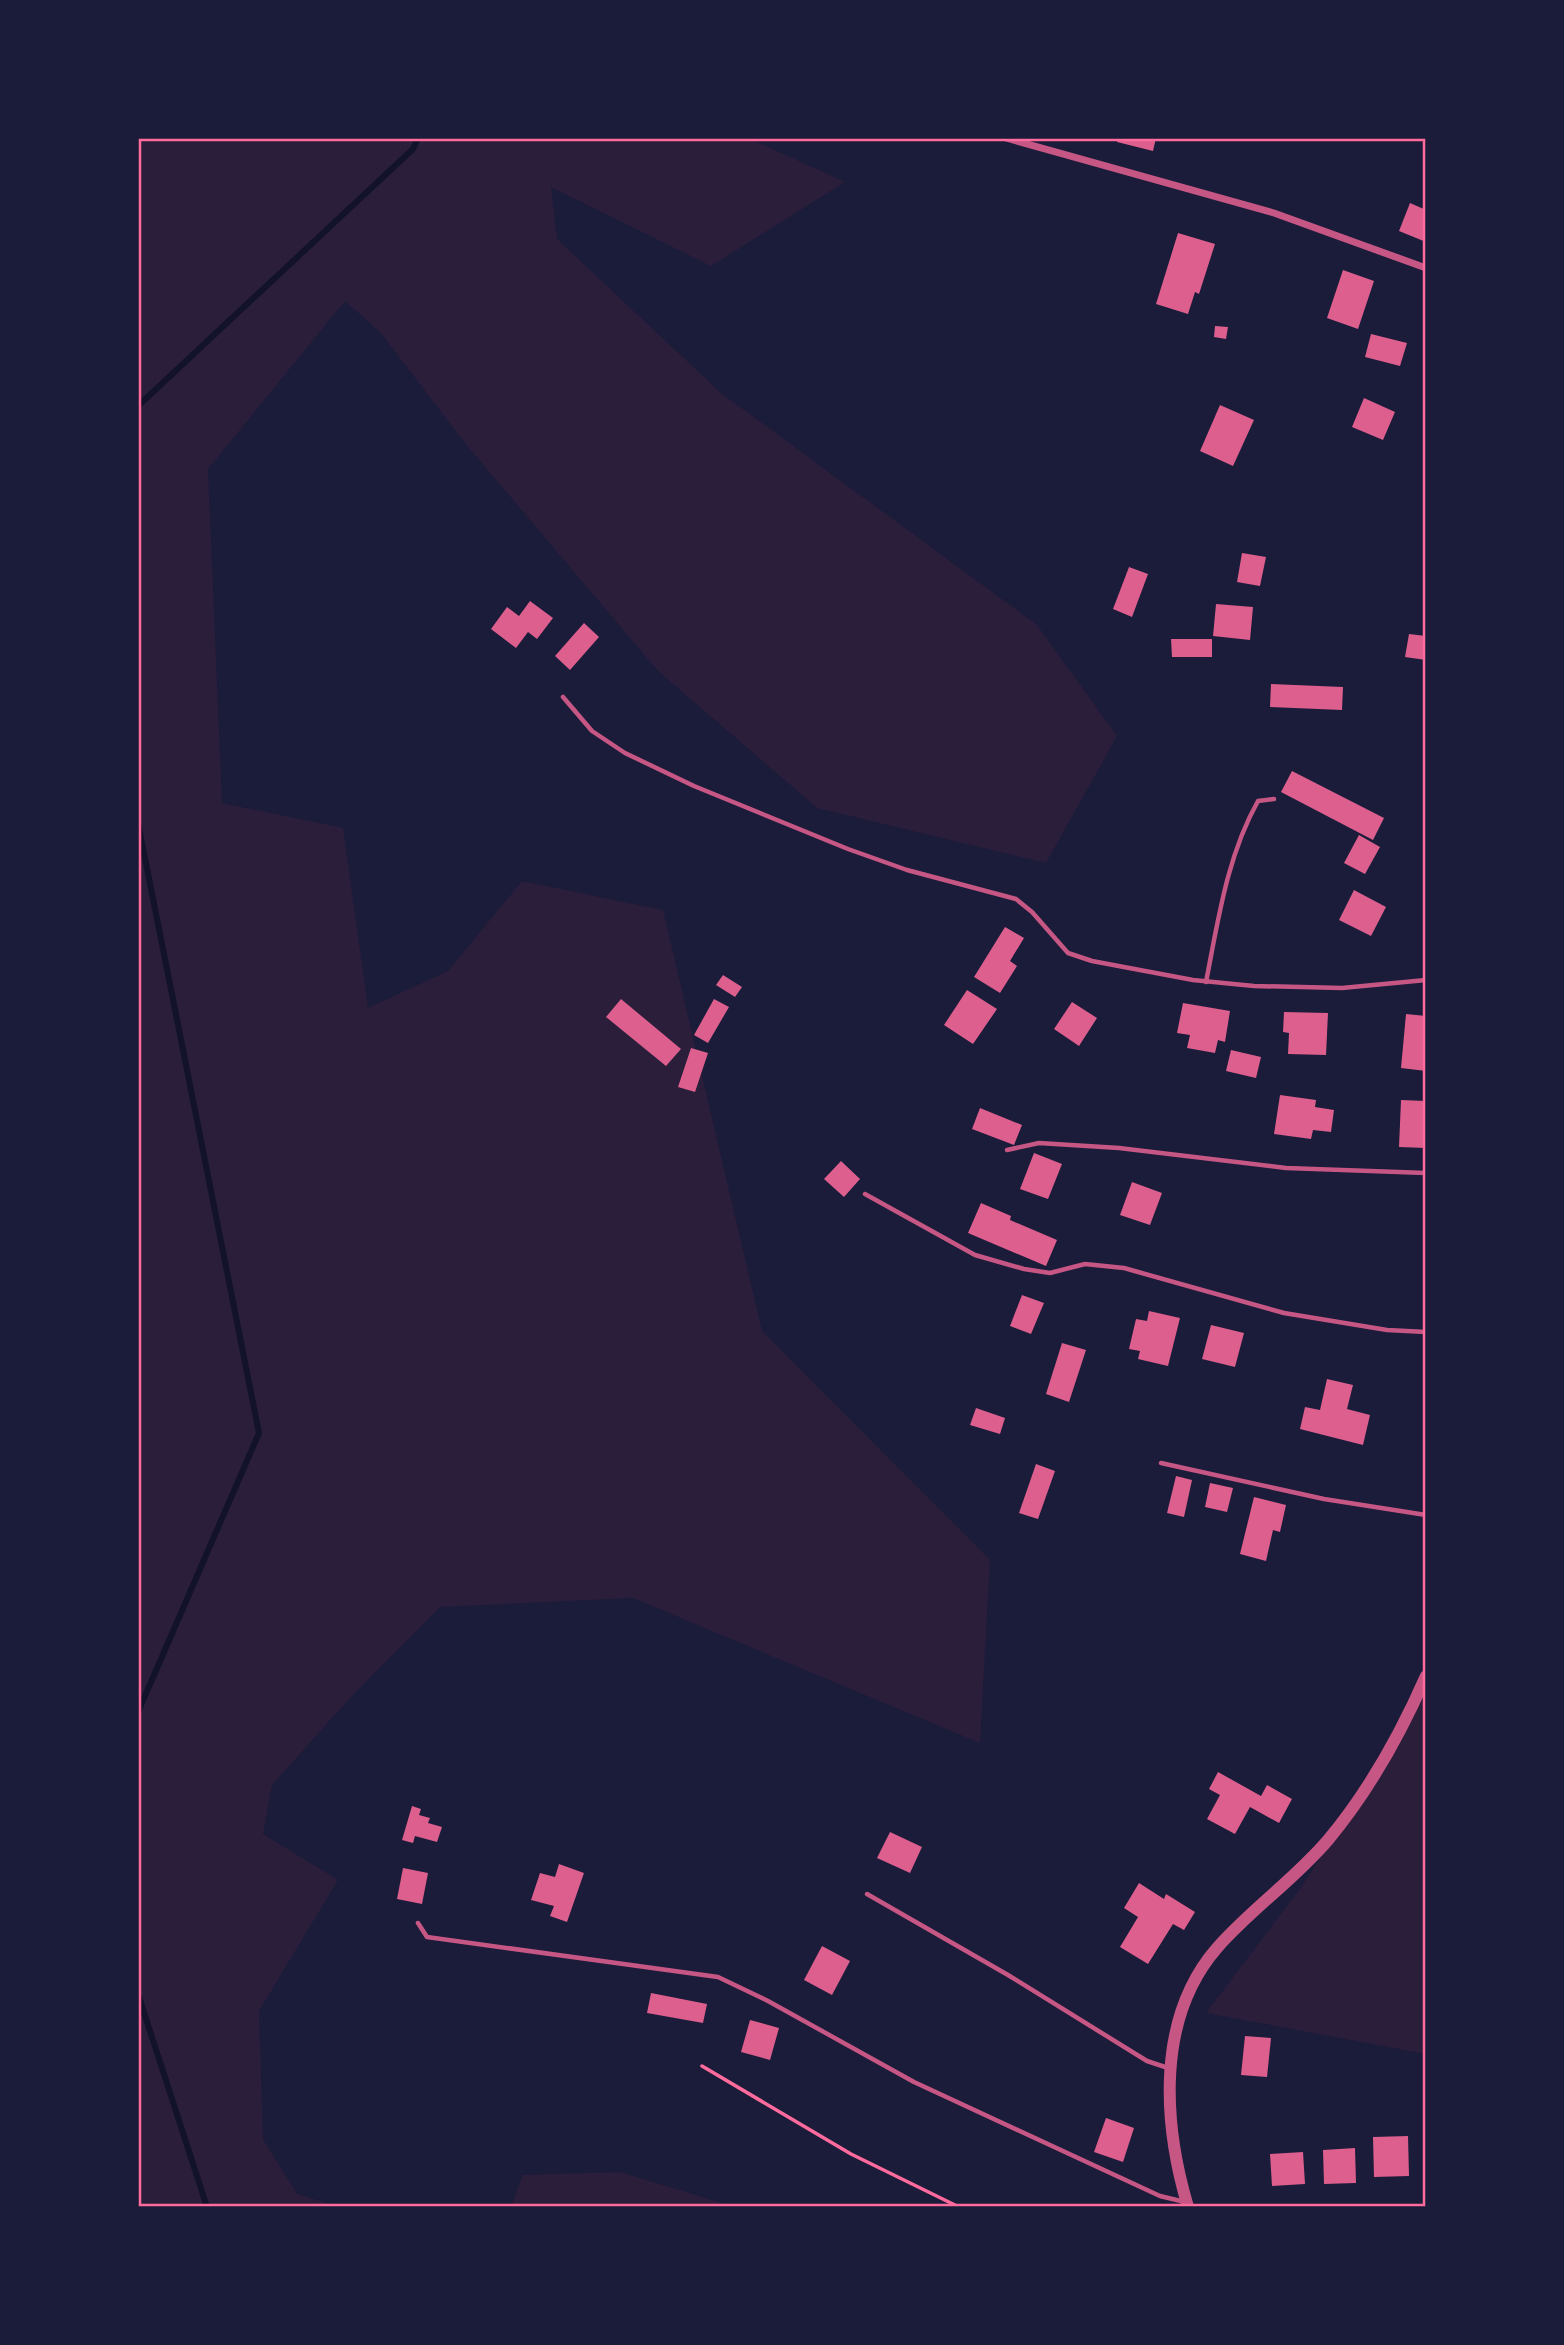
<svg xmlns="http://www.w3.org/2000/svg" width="1564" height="2345" font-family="'DejaVu Sans',sans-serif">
<rect width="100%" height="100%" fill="#1b1b3a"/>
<!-- green -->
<g fill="#2a1e3b">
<path d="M138 138H748L845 182 711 266 551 187 557 239 721 393 1037 625 1117 736 1046 863 817 808 658 671 464 442 381 333 345 301 208 469 222 803 343 828 368 1008 448 971 522 881 663 910 762 1331 990 1560 980 1743 633 1598 440 1607 351 1697 272 1785 263 1834 338 1880 259 2011 263 2139 297 2194 341 2207H138Z"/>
<path d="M1426 1695V2054L1206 2013 1302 1886Z"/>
<path d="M620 2172 735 2207H511L523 2175Z"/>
</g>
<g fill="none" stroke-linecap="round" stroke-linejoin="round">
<!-- stream -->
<g stroke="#12122b" stroke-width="6">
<path d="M138 406 413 149 418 138"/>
<path d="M138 823 259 1433 138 1712"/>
<path d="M138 1994 207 2207"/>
</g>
</g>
<!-- building -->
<g fill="#dd5f8e">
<path d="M1118 138H1156L1153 151 1117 142Z"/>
<path d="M1410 203 1426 210V242L1399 231Z"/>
<path d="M1178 233 1215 244 1199 294 1195 292 1188 314 1156 304Z"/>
<path d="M1343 270 1374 281 1358 329 1327 318Z"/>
<path d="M1215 326 1228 327 1226 339 1214 337Z"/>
<path d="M1371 334 1407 343 1400 366 1365 357Z"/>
<path d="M1364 398 1395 412 1383 440 1352 427Z"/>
<path d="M1220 405 1254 420 1233 466 1200 451Z"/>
<path d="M1242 553 1266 557 1260 586 1237 582Z"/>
<path d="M1129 567 1148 574 1132 617 1113 609Z"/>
<path d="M530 601 553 618 537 639 528 632 516 648 491 629 507 607 519 616Z"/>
<path d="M1216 604 1253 607 1250 640 1213 636Z"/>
<path d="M584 623 599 637 570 670 555 656Z"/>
<path d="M1409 634 1426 636V660L1405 657Z"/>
<path d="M1171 639H1212V657H1172Z"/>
<path d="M1271 684 1343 687 1342 710 1270 707Z"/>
<path d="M1292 771 1384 818 1373 840 1281 792Z"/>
<path d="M1359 835 1380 847 1365 874 1344 863Z"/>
<path d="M1354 890 1386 907 1371 936 1339 920Z"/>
<path d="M1005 927 1024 938 1010 961 1017 966 1000 993 974 977Z"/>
<path d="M723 975 742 987 735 997 716 985Z"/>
<path d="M967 990 997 1009 973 1044 944 1025Z"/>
<path d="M621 999 681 1049 666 1066 606 1017Z"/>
<path d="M714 999 729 1007 708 1043 694 1035Z"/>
<path d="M1072 1002 1097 1018 1079 1046 1054 1029Z"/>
<path d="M1183 1003 1230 1011 1225 1042 1218 1040 1215 1053 1187 1048 1190 1035 1177 1033Z"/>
<path d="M1284 1012 1328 1013 1326 1055 1288 1054 1289 1033 1283 1032Z"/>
<path d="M1406 1014 1426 1016V1071L1401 1068Z"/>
<path d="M691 1048 708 1053 695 1092 678 1087Z"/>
<path d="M1231 1050 1261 1057 1256 1078 1226 1071Z"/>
<path d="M1280 1095 1316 1100 1315 1107 1334 1110 1331 1132 1313 1130 1311 1139 1274 1134Z"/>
<path d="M1401 1100 1426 1101V1148L1399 1147Z"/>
<path d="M980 1108 1022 1125 1014 1145 972 1129Z"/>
<path d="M1034 1153 1062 1164 1048 1199 1020 1189Z"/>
<path d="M841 1161 860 1179 844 1197 824 1179Z"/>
<path d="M1132 1182 1162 1193 1150 1225 1120 1215Z"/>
<path d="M981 1203 1011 1216 1010 1220 1057 1240 1046 1266 968 1233Z"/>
<path d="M1022 1295 1044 1303 1031 1334 1010 1326Z"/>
<path d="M1149 1311 1180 1318 1168 1366 1138 1359 1140 1351 1129 1349 1136 1319 1147 1321Z"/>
<path d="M1211 1325 1244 1333 1235 1367 1202 1359Z"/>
<path d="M1062 1343 1086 1350 1069 1402 1046 1394Z"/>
<path d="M1327 1379 1353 1385 1347 1409 1370 1415 1363 1445 1300 1429 1305 1407 1320 1410Z"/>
<path d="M976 1408 1005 1418 1000 1434 970 1425Z"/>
<path d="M1036 1464 1055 1471 1038 1519 1019 1513Z"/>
<path d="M1176 1476 1192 1480 1184 1517 1167 1513Z"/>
<path d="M1210 1483 1233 1488 1227 1512 1205 1507Z"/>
<path d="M1254 1497 1286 1505 1280 1532 1273 1530 1266 1561 1240 1554Z"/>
<path d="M1218 1772 1261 1796 1267 1785 1292 1799 1279 1823 1250 1807 1235 1834 1207 1819 1220 1795 1209 1789Z"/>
<path d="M412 1806 421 1809 419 1815 430 1818 428 1823 442 1827 437 1842 415 1836 413 1843 402 1840Z"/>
<path d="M890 1832 922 1847 910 1873 877 1858Z"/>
<path d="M559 1864 584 1873 567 1922 550 1916 554 1906 531 1900 540 1873 555 1877Z"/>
<path d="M403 1868 428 1873 422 1904 397 1899Z"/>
<path d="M1139 1883 1164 1899 1166 1894 1195 1912 1184 1930 1173 1924 1148 1964 1120 1947 1138 1917 1124 1908Z"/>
<path d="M822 1946 850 1961 832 1995 804 1980Z"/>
<path d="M651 1993 707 2004 703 2023 647 2013Z"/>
<path d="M750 2020 779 2028 770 2060 741 2052Z"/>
<path d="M1245 2036 1271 2038 1267 2077 1241 2075Z"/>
<path d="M1106 2118 1134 2128 1123 2162 1094 2152Z"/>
<path d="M1408 2136 1409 2176 1374 2177 1373 2137Z"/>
<path d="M1355 2148 1356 2183 1324 2184 1323 2150Z"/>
<path d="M1303 2152 1305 2184 1272 2186 1270 2154Z"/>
</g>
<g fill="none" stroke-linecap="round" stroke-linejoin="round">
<!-- path -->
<path stroke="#ff6b9d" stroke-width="3.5" d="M702 2066 851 2154 959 2207"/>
<!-- service -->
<g stroke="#c65784" stroke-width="4.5">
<path d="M563 697 592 731 625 753 694 786 848 849 907 870 1016 899 1032 912 1068 953 1092 961 1193 980 1254 986 1342 988 1426 980"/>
<path d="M1206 982C1218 921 1227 856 1258 801L1274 799"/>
<path d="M1007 1150 1039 1143 1119 1148 1286 1168 1426 1173"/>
<path d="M865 1194 975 1255 1024 1269 1050 1273 1085 1264 1124 1268 1284 1313 1387 1330 1426 1332"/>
<path d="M1161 1463 1324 1499 1426 1515"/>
<path d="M867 1894 1008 1975 1147 2061 1168 2068"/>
<path d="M418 1923 427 1937 718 1977 768 2001 914 2082 1160 2196 1185 2202"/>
</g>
<!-- minor -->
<path stroke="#c65784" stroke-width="7" d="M1006 138 1274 213 1426 268"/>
<!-- tertiary -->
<path stroke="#c65784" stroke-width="12" d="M1188 2207C1163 2123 1156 2018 1217 1948 1251 1909 1294 1880 1328 1840 1368 1792 1401 1733 1426 1676"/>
</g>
<!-- border -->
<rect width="1564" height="2345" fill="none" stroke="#1b1b3a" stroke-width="280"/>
<rect x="140" y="140" width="1284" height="2065" fill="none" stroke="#ff6b9d" stroke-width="2.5"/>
</svg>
